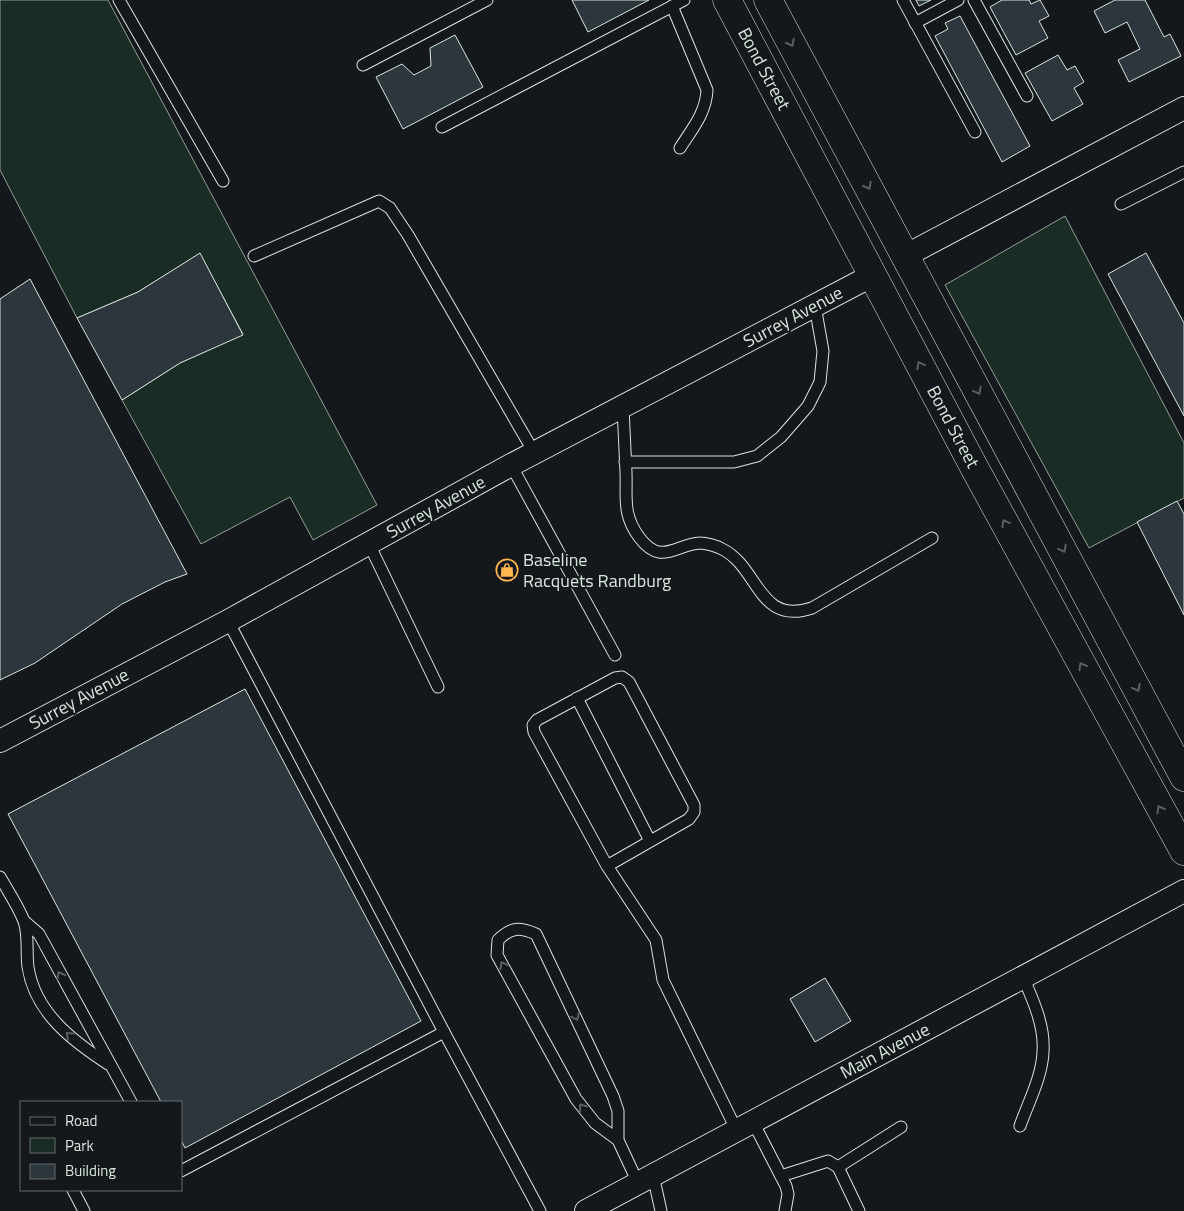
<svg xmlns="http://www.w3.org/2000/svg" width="1184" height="1211" font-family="'Titillium Web',sans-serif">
<rect width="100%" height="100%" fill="#14181c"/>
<!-- green -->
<g fill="#1a2d24" stroke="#939e99">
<path d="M0 0H108L377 505 313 540 290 497 201 544 122 400 180 363 243 334 200 254 138 292 77 318 0 170Z"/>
<path d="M1065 216 1184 443V498L1089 548 945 285Z"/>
</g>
<!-- building -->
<g fill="#2c363c" stroke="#d8e6dc">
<path d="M572 0H649L588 32Z"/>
<path d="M916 0H931L919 6Z"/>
<path d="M1002 0H1029L1031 4 1040 0 1049 16 1039 21 1048 38 1016 55 990 7Z"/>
<path d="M1115 0H1145L1164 37 1170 34 1181 56 1129 82 1118 60 1140 49 1127 22 1105 33 1094 11Z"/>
<path d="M960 16 1030 146 1002 162 935 36 948 29 945 23Z"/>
<path d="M455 35 483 87 403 129 376 77 402 64 414 75 431 66 430 48Z"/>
<path d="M1058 55 1067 70 1075 66 1084 82 1074 88 1083 104 1052 121 1025 73Z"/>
<path d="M200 253 243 335 180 363 122 400 77 318 138 292Z"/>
<path d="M1146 253 1184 323V416L1108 274Z"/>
<path d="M30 279 187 574 165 582 122 604 35 663 0 680V299Z"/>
<path d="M1177 501 1184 514V615L1137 522Z"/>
<path d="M245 689 421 1021 185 1148 181 1140V1102H161L8 814Z"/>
<path d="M825 978 851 1021 815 1042 790 999Z"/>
</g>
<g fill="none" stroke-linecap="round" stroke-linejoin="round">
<!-- service casing -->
<g stroke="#d8e6dc" stroke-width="13">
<g id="service">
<path d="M119 0 223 181"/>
<path d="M903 0 975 132"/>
<path d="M974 0 1027 96"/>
<path d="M672 6 707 90C706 113 692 129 680 148"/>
<path d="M915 23 958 0"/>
<path d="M363 65 487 0"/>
<path d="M442 127 684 0"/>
<path d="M1121 204 1184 172"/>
<path d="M254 256 379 201 390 208 408 235 535 454"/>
<path d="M623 407C624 429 625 450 626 472 627 497 622 514 639 537 661 567 676 544 700 543 706 543 717 546 722 549 759 567 758 626 812 608L932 538"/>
<path d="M625 462H734L757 456 781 437 808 406 820 382 823 351 815 306"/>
<path d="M511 465 615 655"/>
<path d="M369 544 438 687"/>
<path d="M577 698 650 841"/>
<path d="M607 866 689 819 694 812V805L629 682 622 677 615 678 537 720 533 725 534 732 607 866 656 940 663 980 737 1131"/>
<path d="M0 877C8 891 18 906 24 921 29 936 26 952 28 967 35 1012 71 1040 108 1064"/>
<path d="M24 921 39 934 131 1102"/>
<path d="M444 1032 540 1211"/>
<path d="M753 1122 786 1186 788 1194 785 1211"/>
<path d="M1020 1126C1028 1103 1042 1077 1043 1052 1045 1026 1033 1000 1023 977"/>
<path d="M618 1140 595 1123 576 1099 497 955 498 940C511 927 519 927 536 934L613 1096 618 1111V1140L638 1183"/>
<path d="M838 1167 901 1127"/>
<path d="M181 1171 444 1032 228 621"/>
<path d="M653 1175 661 1211"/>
<path d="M781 1176 828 1161 838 1167 859 1211"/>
<path d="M73 1190 84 1211"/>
</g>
</g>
<!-- minor casing -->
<g stroke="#d8e6dc" stroke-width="24">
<g id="minor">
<path d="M905 256 1184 108"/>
<path d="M0 741 228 621 511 465 873 275"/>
<path d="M586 1211 1184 891"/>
</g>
</g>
<!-- tertiary casing -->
<g stroke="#d8e6dc" stroke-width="29">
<g id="tertiary">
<path d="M727 0 974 467 1184 851"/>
<path d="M768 0 1184 777"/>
</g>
</g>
<!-- service -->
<use href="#service" stroke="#14181c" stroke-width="11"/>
<!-- minor -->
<use href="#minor" stroke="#14181c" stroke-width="22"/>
<!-- tertiary -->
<use href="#tertiary" stroke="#14181c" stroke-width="28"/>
</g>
<!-- one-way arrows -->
<defs><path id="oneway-chevron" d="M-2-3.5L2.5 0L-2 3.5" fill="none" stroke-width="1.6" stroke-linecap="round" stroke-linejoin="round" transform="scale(1.25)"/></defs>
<g stroke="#59605f">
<use href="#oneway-chevron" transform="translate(791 43) rotate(62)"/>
<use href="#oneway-chevron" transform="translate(868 186) rotate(62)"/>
<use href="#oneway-chevron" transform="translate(920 365) rotate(-118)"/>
<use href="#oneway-chevron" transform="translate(978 391) rotate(62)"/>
<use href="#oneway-chevron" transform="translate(1005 523) rotate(-119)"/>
<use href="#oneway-chevron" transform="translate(1063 549) rotate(62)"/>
<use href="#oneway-chevron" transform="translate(1082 666) rotate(-119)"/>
<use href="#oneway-chevron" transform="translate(1137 688) rotate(62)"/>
<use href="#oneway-chevron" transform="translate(1160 809) rotate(-119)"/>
<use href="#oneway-chevron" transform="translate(503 965) rotate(-119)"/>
<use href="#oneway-chevron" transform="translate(60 975) rotate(-118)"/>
<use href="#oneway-chevron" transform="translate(576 1017) rotate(64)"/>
<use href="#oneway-chevron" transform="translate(69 1035) rotate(-138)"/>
<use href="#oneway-chevron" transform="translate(582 1107) rotate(-126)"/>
</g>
<!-- icons -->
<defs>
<g id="shop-ring" transform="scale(1.125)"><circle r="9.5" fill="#14181c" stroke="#ffb74d" stroke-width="1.5"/><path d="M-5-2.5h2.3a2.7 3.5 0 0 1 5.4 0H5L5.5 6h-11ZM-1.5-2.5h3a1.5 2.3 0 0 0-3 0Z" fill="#ffb74d"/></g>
</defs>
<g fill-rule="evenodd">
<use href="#shop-ring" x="507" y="570"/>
</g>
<g text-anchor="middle" stroke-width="4" stroke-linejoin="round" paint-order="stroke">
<!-- street labels -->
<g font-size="18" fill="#d8e6dc" stroke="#14181c">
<text transform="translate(764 69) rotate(62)" y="6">Bond Street</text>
<text transform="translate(793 317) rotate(-28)" y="6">Surrey Avenue</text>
<text transform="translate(953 427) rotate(62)" y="6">Bond Street</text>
<text transform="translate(436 507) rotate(-29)" y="6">Surrey Avenue</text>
<text transform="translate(79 699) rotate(-28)" y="6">Surrey Avenue</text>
<text transform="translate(885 1051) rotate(-28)" y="6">Main Avenue</text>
</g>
<!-- poi labels -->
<g font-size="18" fill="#d8e6dc" stroke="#14181c" text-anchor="start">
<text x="523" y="566">Baseline<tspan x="523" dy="21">Racquets Randburg</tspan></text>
</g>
</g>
<!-- legend -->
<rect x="20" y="1101" width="162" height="90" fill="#14181c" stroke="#626a69"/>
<rect x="30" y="1117" width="25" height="8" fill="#14181c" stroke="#626a69"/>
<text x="65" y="1126" font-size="15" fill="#d8e6dc">Road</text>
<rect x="30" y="1138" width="25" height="15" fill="#1a2d24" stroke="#626a69"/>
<text x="65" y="1151" font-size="15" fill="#d8e6dc">Park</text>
<rect x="30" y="1164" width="25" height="15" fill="#2c363c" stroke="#626a69"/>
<text x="65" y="1176" font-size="15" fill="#d8e6dc">Building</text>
</svg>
